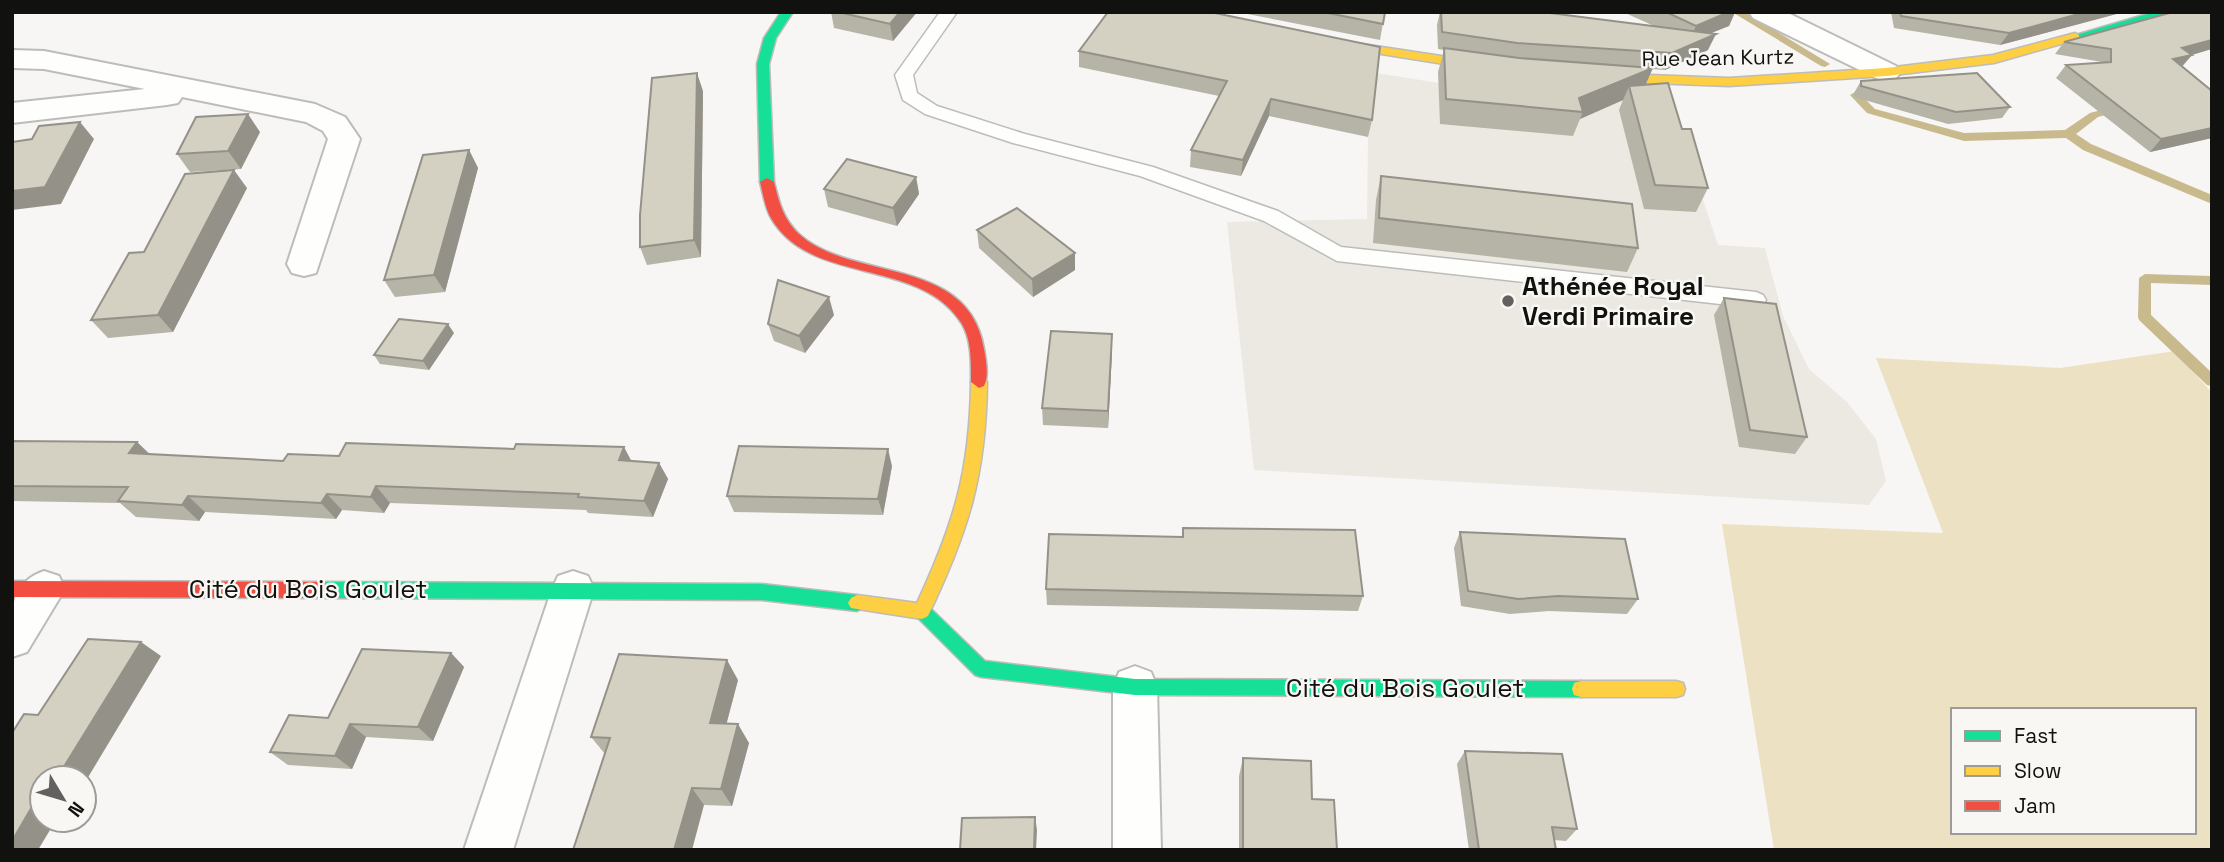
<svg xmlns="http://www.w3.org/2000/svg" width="2224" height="862" font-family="'Space Grotesk',sans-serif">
<rect width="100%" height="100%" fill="#f7f6f4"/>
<!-- built -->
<path fill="#ebe9e2" d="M1376 73 1439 83 1614 99 1670 101 1718 245 1765 248 1783 316 1809 369 1847 402 1876 439 1886 481 1869 505 1254 470 1227 222 1367 219 1368 137Z"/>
<!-- green -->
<path fill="#ece2c3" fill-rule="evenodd" d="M2175 351 2212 393V850H1774L1722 524 1943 533 1876 358 2060 368ZM1953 710H2194V832H1953Z"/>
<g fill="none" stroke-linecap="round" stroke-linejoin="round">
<!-- stream -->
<g fill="#c9ba8d" fill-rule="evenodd">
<path d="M1732 12H1745L1830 64 1825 67 1821 66Z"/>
<path d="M1855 92 1859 93 1875 109 1964 133 2065 130 2090 113 2120 105 2124 106V110L2098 117 2076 134 2091 144 2212 195V204L2083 150 2066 138 1964 141 1867 113 1850 95Z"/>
<path d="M2145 274 2212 276V285L2151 283V315L2212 373V386L2207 385 2139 320 2138 317 2139 278Z"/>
</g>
<!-- lane casing -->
<g stroke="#bcbcba" stroke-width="3">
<path id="lane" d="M940 12H957L913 75 917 93 937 106 1025 134 1153 167 1278 211 1341 247 1756 292 1763 295 1766 300 1763 305 1756 308 1337 261 1264 221 1140 176 1013 143 925 114 903 100 895 75Z"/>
</g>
<!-- street casing -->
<g stroke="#bcbcba" stroke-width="4">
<g id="street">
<path d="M1749 12H1786L1896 66 1901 72 1896 78 1886 81 1876 78 1753 18Z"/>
<path d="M12 50 44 51 315 104 345 117 360 139 316 273 304 276 292 273 287 264 328 139 323 131 306 122 182 97 178 103 167 105 12 123V103L145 89 44 69 12 68Z"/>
<path d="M44 571 59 576 65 589 27 652 12 657C12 622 4 585 44 571Z"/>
<path d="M573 571 588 576 594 589 513 850H464L552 589 558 576Z"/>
<path d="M1135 666 1151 672 1157 687 1161 850H1113V687L1119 672Z"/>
</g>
</g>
<!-- fast casing -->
<g stroke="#bcbcba" stroke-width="3">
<g id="fast">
<path d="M781 12H793L776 38 769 64 774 182 767 186 760 182 757 64 764 38Z"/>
<path d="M2154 12H2174L2075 41 2069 37Z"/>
<path d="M320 582 761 584 857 595 863 598 866 603 863 608 857 611 761 600 320 598 314 595 311 590 314 585Z"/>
<path d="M922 603 928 606 985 661 1135 679 1581 681 1588 683 1590 689 1588 695 1581 697 1135 695 981 677 975 675 916 616 913 611 916 606Z"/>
</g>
</g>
<!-- slow casing -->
<g stroke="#bcbcba" stroke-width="3">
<g id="slow">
<path d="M2075 33 2079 35V39L1994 63 1886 76 1729 86 1596 81 1590 77 1596 73 1729 78 1886 68 1993 55Z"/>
<path d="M1329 39 1494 64 1500 68 1494 72 1325 45V41Z"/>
<path d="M979 376 987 382C986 477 968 532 928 616L922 619 851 608 848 603 851 598 857 595 917 603C954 523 970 471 971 382Z"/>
<path d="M1581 681H1676L1683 683 1685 689 1683 695 1676 697H1581L1574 695 1572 689 1574 683Z"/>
</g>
</g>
<!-- jam casing -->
<g stroke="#bcbcba" stroke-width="3">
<g id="jam">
<path d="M767 178 774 182C779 202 783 219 799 234 851 282 969 255 984 349 986 360 989 376 984 386L979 388 971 382C971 364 972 341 962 324 920 256 811 287 771 218 765 208 763 193 760 182Z"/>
<path d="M12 581 320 582 326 585 329 590 326 595 320 598 12 597Z"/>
</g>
</g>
<!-- lane -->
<use href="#lane" fill="#fefefd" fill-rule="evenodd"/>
<!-- street -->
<use href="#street" fill="#fefefd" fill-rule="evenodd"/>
<!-- fast -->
<use href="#fast" fill="#16e098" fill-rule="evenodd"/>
<!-- slow -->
<use href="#slow" fill="#ffcf43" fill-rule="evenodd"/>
<!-- jam -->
<use href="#jam" fill="#f24e42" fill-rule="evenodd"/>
</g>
<!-- wall -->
<g fill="#b6b3a7">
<path d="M831 12H917L893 41 834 28Z"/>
<path d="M1108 12 1372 120 1368 137 1269 116 1241 176 1190 167 1191 150 1219 96 1079 67V51Z"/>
<path d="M1237 12H1385L1380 40Z"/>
<path d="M1440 12H1542L1654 26 1623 12H1735L1729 26 1710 33 1708 50 1665 70 1652 69 1646 84 1682 129 1708 188 1696 212 1644 209 1619 110 1623 100 1580 119 1573 136 1440 124 1438 72 1444 50 1438 49 1437 25Z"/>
<path d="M1891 12H2124L2000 45 1894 28Z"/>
<path d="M2064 42 2192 55 2182 67 2212 91V138L2150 152 2056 78 2066 65 2102 63V62L2055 54Z"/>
<path d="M1861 81 2010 107 2002 118 1948 124 1854 97V93Z"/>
<path d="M703 91 701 257 647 265 640 247Z"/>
<path d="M260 132 241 169 190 172 177 154Z"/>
<path d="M469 150 478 168 445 292 395 297 384 280Z"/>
<path d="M1381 176 1638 248 1627 272 1373 243 1376 200Z"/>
<path d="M916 177 919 194 897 226 828 207 824 189Z"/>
<path d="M247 188 173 332 108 338 91 320 144 252Z"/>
<path d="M977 230 1075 270 1033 297 979 248Z"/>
<path d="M1724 298 1807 437 1795 454 1739 447 1714 315Z"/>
<path d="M834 315 805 353 774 341 768 324Z"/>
<path d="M454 333 429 370 380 364 374 355Z"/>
<path d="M1112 351 1108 428 1043 425 1042 408Z"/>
<path d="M12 441 137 442 150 454 283 461 339 456 631 461 659 463 668 479 653 517 588 513 586 510 390 503 384 513 342 510 336 519 205 512 199 521 136 517 120 503 12 501Z"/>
<path d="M892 466 883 515 734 512 727 496Z"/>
<path d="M1183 528 1363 596 1358 611 1047 605 1046 589 1182 537Z"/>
<path d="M1460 532 1638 599 1627 614 1549 611 1510 614 1461 606 1454 548Z"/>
<path d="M451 653 464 667 433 741 366 737 352 769 288 765 270 752 328 718Z"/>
<path d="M738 680 726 724 749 743 732 806 704 805 605 754 591 737Z"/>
<path d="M1465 751 1577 829 1566 841 1554 840 1556 850H1469L1457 764Z"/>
<path d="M1243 758 1312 799 1337 850H1239V776Z"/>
</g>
<!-- shaded-wall -->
<g fill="#949288">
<path d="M900 12H917L893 41 890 24Z"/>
<path d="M1723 12H1735L1729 26 1689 42 1696 26Z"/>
<path d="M2086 12H2124L2000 45 2009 33Z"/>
<path d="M1716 34 1708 50 1665 70 1672 53Z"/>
<path d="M2212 40V49L2192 55 2181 67 2172 61 2182 48Z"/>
<path d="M1653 68 1642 92 1629 86 1623 100 1580 119 1583 112 1579 98Z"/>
<path d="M697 73 703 91 701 257 694 240Z"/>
<path d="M1271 99 1269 116 1241 176 1243 160Z"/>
<path d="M248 114 260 132 241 169 228 151Z"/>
<path d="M80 122 94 139 61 204 12 210V191Z"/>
<path d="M2212 128V138L2150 152 2161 139Z"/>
<path d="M469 150 478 168 445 292 434 275Z"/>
<path d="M234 170 247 188 173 332 158 315Z"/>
<path d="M916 177 919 194 897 226 893 208Z"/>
<path d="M1075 253V270L1033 297 1032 279Z"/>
<path d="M829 297 834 315 805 353 799 336Z"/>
<path d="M448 324 454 333 429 370 423 361Z"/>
<path d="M1112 334V351L1108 428V411Z"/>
<path d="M137 442 154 459 129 453Z"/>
<path d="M624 447 633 464 619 460Z"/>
<path d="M888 449 892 466 883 515 878 499Z"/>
<path d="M659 463 668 479 653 517 644 501Z"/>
<path d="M376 486 390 503 384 513 371 497Z"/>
<path d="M327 494 342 510 336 519 321 503Z"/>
<path d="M188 496 205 512 199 521 182 505Z"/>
<path d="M141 642 161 656 84 784V778H57Z"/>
<path d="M451 653 464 667 433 741 418 727Z"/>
<path d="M727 660 738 680 722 741 710 723Z"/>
<path d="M350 724 366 737 352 769 335 756Z"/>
<path d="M738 724 749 743 732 806 721 789Z"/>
<path d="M692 788 704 805 692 850H674Z"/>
<path d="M33 805 42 810V820H56L38 850H12V841Z"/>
<path d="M1035 817 1037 830 1036 850H1034Z"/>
</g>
<!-- building -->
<g fill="#d4d0c2" stroke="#949288" stroke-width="2">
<path d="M838 12H900L890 24Z"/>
<path d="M1108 12H1210L1380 47 1372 120 1271 99 1243 160 1191 150 1227 81 1079 51Z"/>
<path d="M1323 12H1385L1383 24Z"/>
<path d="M1441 12H1542L1716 34 1672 53 1517 43 1442 32Z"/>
<path d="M1666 12H1729L1696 26Z"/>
<path d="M1900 12H2086L2009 33 1901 16Z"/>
<path d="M2173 12H2212V40L2182 48 2192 55 2173 59 2212 91V128L2161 139 2066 65 2111 62V49L2064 42Z"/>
<path d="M1444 48 1519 58 1653 68 1579 98 1583 112 1446 99Z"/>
<path d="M697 73 694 240 640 247V215L652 78Z"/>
<path d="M1977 73 2010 107 1956 112 1861 86V81Z"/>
<path d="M1668 83 1682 129H1691L1708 188 1655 185 1629 86Z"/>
<path d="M248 114 228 151 177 154 196 117Z"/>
<path d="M80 122 45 187 12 191V142L32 139 39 126Z"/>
<path d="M469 150 434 275 384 280 423 155Z"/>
<path d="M847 159 916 177 893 208 824 189Z"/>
<path d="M234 170 158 315 91 320 129 253 144 252 185 174Z"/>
<path d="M1381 176 1632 204 1638 248 1379 218Z"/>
<path d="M1017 208 1075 253 1032 279 977 230Z"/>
<path d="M778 280 829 297 799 336 768 324Z"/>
<path d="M1724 298 1776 304 1807 437 1750 430Z"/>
<path d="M399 319 448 324 423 361 374 355Z"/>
<path d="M1051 331 1112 334 1108 411 1042 408Z"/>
<path d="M12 441 137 442 129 453 283 461 288 454 339 456 346 443 514 449 516 444 624 447 619 460 659 463 644 501 578 497 579 494 376 486 371 497 327 494 321 503 188 496 182 505 118 501 128 487 12 486Z"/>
<path d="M739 446 888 449 878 499 727 496Z"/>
<path d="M1183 528 1355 530 1363 596 1046 589 1049 534 1183 537Z"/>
<path d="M1460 532 1625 539 1638 599 1558 596 1518 599 1468 591Z"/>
<path d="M88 639 141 642 57 778H42V802L40 806 33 805 12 841V733L24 714 38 715Z"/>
<path d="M362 649 451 653 418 727 350 724 335 756 270 752 289 715 328 718Z"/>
<path d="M619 654 727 660 710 723 738 724 721 789 692 788 674 850H573L610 738 591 737Z"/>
<path d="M1465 751 1562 754 1577 829 1552 827 1556 850H1479Z"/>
<path d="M1243 758 1311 761 1312 799 1334 800 1337 850H1243Z"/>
<path d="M1035 817 1034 850H960L962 818Z"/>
</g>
<!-- markers -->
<circle fill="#626160" stroke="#f8f7f3" stroke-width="2.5" cx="1508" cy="301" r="7"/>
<g text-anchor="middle" stroke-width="5" stroke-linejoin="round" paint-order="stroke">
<!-- far-street labels -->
<g font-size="21" fill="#111110" stroke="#f8f7f3">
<text transform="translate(1718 58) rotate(-1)" y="7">Rue Jean Kurtz</text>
</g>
<!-- poi labels -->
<g font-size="26" font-weight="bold" fill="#111110" stroke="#f8f7f3" text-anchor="start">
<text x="1522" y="295">Athénée Royal<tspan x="1522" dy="30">Verdi Primaire</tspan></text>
</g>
<!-- street labels -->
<g font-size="26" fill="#111110" stroke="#f8f7f3">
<text x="308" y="598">Cité du Bois Goulet</text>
<text x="1405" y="697">Cité du Bois Goulet</text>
</g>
</g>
<!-- border -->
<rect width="2224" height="862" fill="none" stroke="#111110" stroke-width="28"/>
<!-- legend -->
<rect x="1951" y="708" width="245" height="126" fill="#f8f7f3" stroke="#9c9b98" stroke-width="2"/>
<rect x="1965" y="731" width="35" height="10" fill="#16e098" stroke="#9c9b98" stroke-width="2"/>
<text x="2014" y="743" font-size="21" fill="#111110">Fast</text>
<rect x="1965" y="766" width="35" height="10" fill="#ffcf43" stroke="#9c9b98" stroke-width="2"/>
<text x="2014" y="778" font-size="21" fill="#111110">Slow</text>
<rect x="1965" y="801" width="35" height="10" fill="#f24e42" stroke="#9c9b98" stroke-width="2"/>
<text x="2014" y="813" font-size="21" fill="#111110">Jam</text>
<!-- north arrow -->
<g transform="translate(63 799) rotate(128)"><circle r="33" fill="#f8f7f3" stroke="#9c9b98" stroke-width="2"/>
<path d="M0-5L12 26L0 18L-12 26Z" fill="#626160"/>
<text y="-10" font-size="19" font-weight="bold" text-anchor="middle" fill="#111110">N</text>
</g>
</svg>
